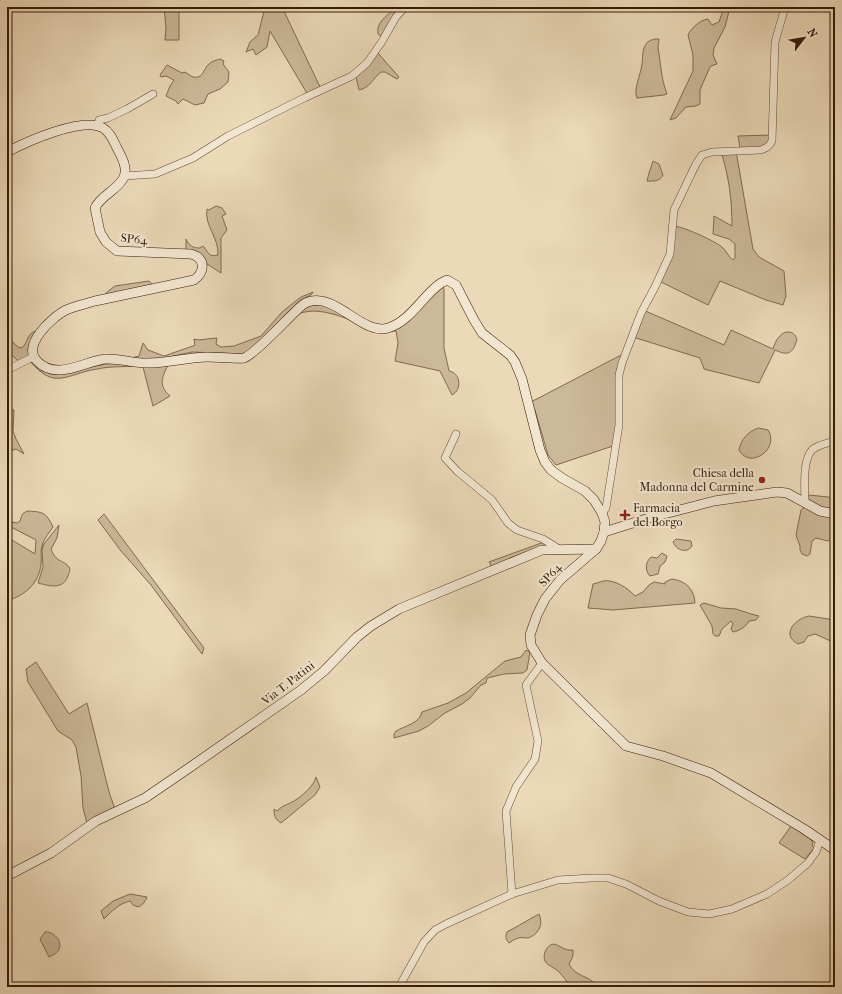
<svg xmlns="http://www.w3.org/2000/svg" width="842" height="994" font-family="'IM FELL French Canon',serif">
<rect width="100%" height="100%" fill="#ebd9b8"/>
<filter id="stains"><feTurbulence type="fractalNoise" baseFrequency=".005" numOctaves="4"/><feColorMatrix values="0 0 0 0 .2 0 0 0 0 .09 0 0 0 0 .02 0 0 0 .5 -.17"/></filter>
<radialGradient id="worn" r=".72"><stop offset=".6" stop-color="#630" stop-opacity="0"/><stop offset="1" stop-color="#630" stop-opacity=".3"/></radialGradient>
<!-- green -->
<g fill="#ccb99a" stroke="#816a50">
<path d="M164 7H179V40H165L166 28Z"/>
<path d="M265 7H282L321 89 308 95 270 31 267 47 256 55 253 49 246 52 250 42 258 35Z"/>
<path d="M396 7H403L382 37 378 34C376 21 388 16 396 7Z"/>
<path d="M724 7H730L725 27 714 48 713 55 717 64 711 66 709 69 700 90V104L696 106 686 107 676 118 670 120 693 71V55L688 35C691 28 700 20 708 19L712 25 719 22Z"/>
<path d="M655 39H659C659 42 658 45 658 48 661 64 661 79 667 94L664 95 637 98C633 90 641 74 642 64 643 58 642 51 645 46 647 41 651 40 655 39Z"/>
<path d="M377 52 399 77 397 79 385 72H381C373 78 370 88 359 90L356 77 367 67Z"/>
<path d="M220 59 224 61 223 64 229 72 228 82 220 89 208 94 204 103 195 105 183 99 178 104 176 101 166 96 170 86 174 80 166 76 161 77 160 75 167 65 182 73 184 72C188 73 190 76 193 77 203 79 203 70 208 65 210 62 216 60 220 59Z"/>
<path d="M771 135 770 142 764 148H740L738 136Z"/>
<path d="M736 151 753 249 759 257 784 271 786 296 783 305 766 300 720 281 708 305 659 281 675 226C686 228 713 240 722 247 727 251 728 257 733 260L735 258V244L729 239 713 234 714 216 732 226C732 201 729 176 721 152Z"/>
<path d="M653 161 659 164 663 175C659 182 654 181 647 181L649 173Z"/>
<path d="M216 206 222 208 226 214 222 216 227 230 221 238V273L207 264 203 256 186 250V239C189 246 193 248 200 248L203 246C208 251 208 258 218 255 219 237 204 226 207 209L209 210Z"/>
<path d="M149 281 153 285 104 297 107 292 115 286Z"/>
<path d="M443 286 444 289V348L449 371C461 373 462 390 452 395L440 371 395 361 398 343 396 331H391Z"/>
<path d="M313 292 311 295 300 300 266 338 244 354 192 352 155 360 131 358 139 356 143 343 148 350 164 356 193 346 195 345 194 339 198 340 217 338 216 344 221 347 234 346 261 336 282 312 301 297Z"/>
<path d="M326 304 348 319C331 313 313 307 296 315L303 306Z"/>
<path d="M643 310 724 345 731 330 773 349C774 345 776 340 779 337 784 330 794 330 797 339 793 354 788 356 775 350L759 383 704 369 700 358 633 337Z"/>
<path d="M35 331 36 334 28 356 19 362 7 350V337L18 347 22 348C28 343 26 335 35 331Z"/>
<path d="M623 354 616 431 613 446 556 465 548 455 535 410H533L531 402Z"/>
<path d="M30 361 42 371 54 374 106 364 122 363 140 366C126 367 111 366 97 369 66 374 55 391 30 361Z"/>
<path d="M168 365C162 377 158 386 170 396L153 406 143 367Z"/>
<path d="M11 409 14 410 13 431 16 439 24 454 16 449 13 450 7 456V435L9 434 7 418Z"/>
<path d="M758 428 768 430C780 449 750 470 739 450 741 439 748 432 758 428Z"/>
<path d="M809 495 828 497 835 499V511L824 509 808 500Z"/>
<path d="M805 507 835 516V536L828 541 816 538 812 541 810 554 807 556 802 554 800 550V546L796 535 801 510Z"/>
<path d="M28 511C43 512 46 512 53 527 49 533 44 538 42 546 40 552 42 558 41 564 39 584 25 595 7 601V537L35 554 36 540 7 525V521L17 523 20 521C22 516 21 513 28 511Z"/>
<path d="M104 514 204 648 202 654 151 585 121 551 98 520Z"/>
<path d="M59 525 57 538 51 549C56 563 64 560 69 567 71 570 69 573 68 576 63 590 50 586 38 583L43 567 42 550 44 544Z"/>
<path d="M676 539 691 541 692 546C687 554 676 550 673 542Z"/>
<path d="M544 542 546 544 492 567 489 562Z"/>
<path d="M662 553 667 556 665 562 660 566 658 574 650 576C645 571 645 562 651 557L657 558Z"/>
<path d="M672 579C686 581 694 589 695 603L613 610 588 608 593 584C597 583 600 582 603 581 614 579 628 588 635 596L643 592 649 585 654 582 665 584V582Z"/>
<path d="M704 603 721 608 736 609 751 614 759 616 756 620 749 621C746 627 739 631 733 632L731 629 733 624 731 621 722 629 719 636H715L713 634 712 626 700 605Z"/>
<path d="M809 616 835 620V643L815 634 808 636 804 642 798 644C781 635 794 619 809 616Z"/>
<path d="M526 650 530 652 527 670 523 673 504 674 487 678 486 683 481 685 470 698 462 704 445 713 428 726 419 731 394 738V734L396 731C405 726 420 723 422 712L448 703 466 693 505 661 521 657Z"/>
<path d="M36 662 69 714 87 703 109 792 115 809 87 823 83 808 81 776 76 747 72 740 58 731 28 682 26 669Z"/>
<path d="M316 777 320 787 315 795 281 823C275 819 274 816 274 809L277 811C283 805 287 805 294 801 302 796 314 786 316 777Z"/>
<path d="M791 826 809 838 813 842 812 845 814 848 805 859 779 843Z"/>
<path d="M130 894 147 897C145 902 143 905 138 907L133 905 130 901C118 904 112 911 104 919L101 911 113 901Z"/>
<path d="M539 914C544 925 538 935 528 938 525 938 522 937 518 938 515 939 512 941 509 943 506 940 505 936 507 932Z"/>
<path d="M45 932C53 931 63 941 59 949 58 953 53 955 49 957L40 939Z"/>
<path d="M554 944C561 946 565 951 573 950V956L569 964C574 973 579 974 587 978 592 980 595 984 598 987H571C567 982 564 977 559 972 552 965 541 965 545 952 547 947 549 945 554 944Z"/>
</g>
<g fill="none" stroke-linecap="round" stroke-linejoin="round">
<!-- street casing -->
<g stroke="#634a33" stroke-width="8">
<g id="street">
<path d="M97 126 99 120 108 118 127 109 153 94"/>
<path d="M124 176 155 174 193 158 228 136 304 98 352 76 367 63 381 43 396 17 405 7"/>
<path d="M7 370 33 357"/>
<path d="M456 434 445 458 457 471 492 500 508 523 517 530 543 539 559 549"/>
<path d="M805 503C805 489 802 461 812 450 817 445 828 443 835 441"/>
<path d="M602 513 606 508 619 425V375L622 363 641 313 655 287 670 254 674 210 696 164 702 155 712 152 761 150C767 148 770 146 772 141L775 42 785 7"/>
<path d="M512 894 506 811 516 787 535 759 538 741 526 685 542 663"/>
<path d="M399 987 424 942 435 930 446 924 512 894 558 880 592 878H608L626 884 659 901 688 912 709 914 732 909 767 894 788 880 808 863 816 852 820 840"/>
</g>
</g>
<!-- secondary casing -->
<g stroke="#361b07" stroke-width="10">
<g id="secondary">
<path d="M7 152C26 142 83 116 103 128 110 132 113 140 117 148 121 156 128 167 124 177 118 190 101 195 95 208L100 232 106 242 117 251 191 254C205 258 206 271 194 280L95 301C85 304 75 306 66 310 52 317 21 346 37 361 56 381 83 362 105 359 119 358 131 363 145 363 166 364 187 357 208 357 215 357 239 359 244 358 255 354 285 321 296 311 299 308 304 303 308 302 335 292 363 336 388 328 411 321 422 296 441 283L447 280 456 285 474 320 482 333 510 355 515 362 522 379 540 450 545 462 551 470 562 478 585 491 594 500 602 513 605 522 604 532 601 541 596 549 560 580 545 599 537 615 530 635 531 645 542 663 626 746 663 756 711 773 804 829 835 850"/>
<path d="M604 532 649 518 714 501 777 492 787 493 820 511 835 514"/>
<path d="M7 876 51 853 96 821 145 798 189 768 301 690 324 671 357 637 371 626 399 609 542 550 596 549"/>
</g>
</g>
<!-- street -->
<use href="#street" stroke="#f2e6d1" stroke-width="7"/>
<!-- secondary -->
<use href="#secondary" stroke="#f2e6d1" stroke-width="9"/>
</g>
<!-- markers -->
<g fill="#8f2418" stroke="#f2e6d1" stroke-width="1.5">
<circle cx="762" cy="480" r="4"/>
<path d="M623 509h4v4h4v4h-4v4h-4v-4h-4v-4h4z"/>
</g>
<g text-anchor="middle" stroke-width="4" stroke-linejoin="round" paint-order="stroke">
<!-- street labels -->
<g font-size="12" fill="#361b07" stroke="#f2e6d1">
<text transform="translate(134 239) rotate(6)" y="4">SP64</text>
<text transform="translate(550 575) rotate(-47)" y="4">SP64</text>
<text transform="translate(288 683) rotate(-38)" y="4">Via T. Patini</text>
</g>
<!-- poi labels -->
<g font-size="12" fill="#361b07" stroke="#f2e6d1" text-anchor="end">
<text x="754" y="477">Chiesa della<tspan x="754" dy="14">Madonna del Carmine</tspan></text>
<text x="633" y="512" text-anchor="start">Farmacia<tspan x="633" dy="14">del Borgo</tspan></text>
</g>
</g>
<!-- margin -->
<rect width="842" height="994" fill="none" stroke="#ebd9b8" stroke-width="24"/>
<rect x="8" y="8" width="826" height="978" fill="none" stroke="#361b07" stroke-width="2"/>
<rect x="12" y="12" width="818" height="970" fill="none" stroke="#361b07"/>
<!-- north arrow -->
<g transform="translate(804 38) rotate(59)" stroke="#f2e6d1" stroke-width="3" paint-order="stroke">
<path d="M0-3L7 15L0 10L-7 15Z" fill="#361b07"/>
<text y="-6" font-size="11" font-weight="bold" text-anchor="middle" fill="#361b07">N</text>
</g>
<rect width="100%" height="100%" filter="url(#stains)"/>
<rect width="100%" height="100%" fill="url(#worn)"/>
</svg>
